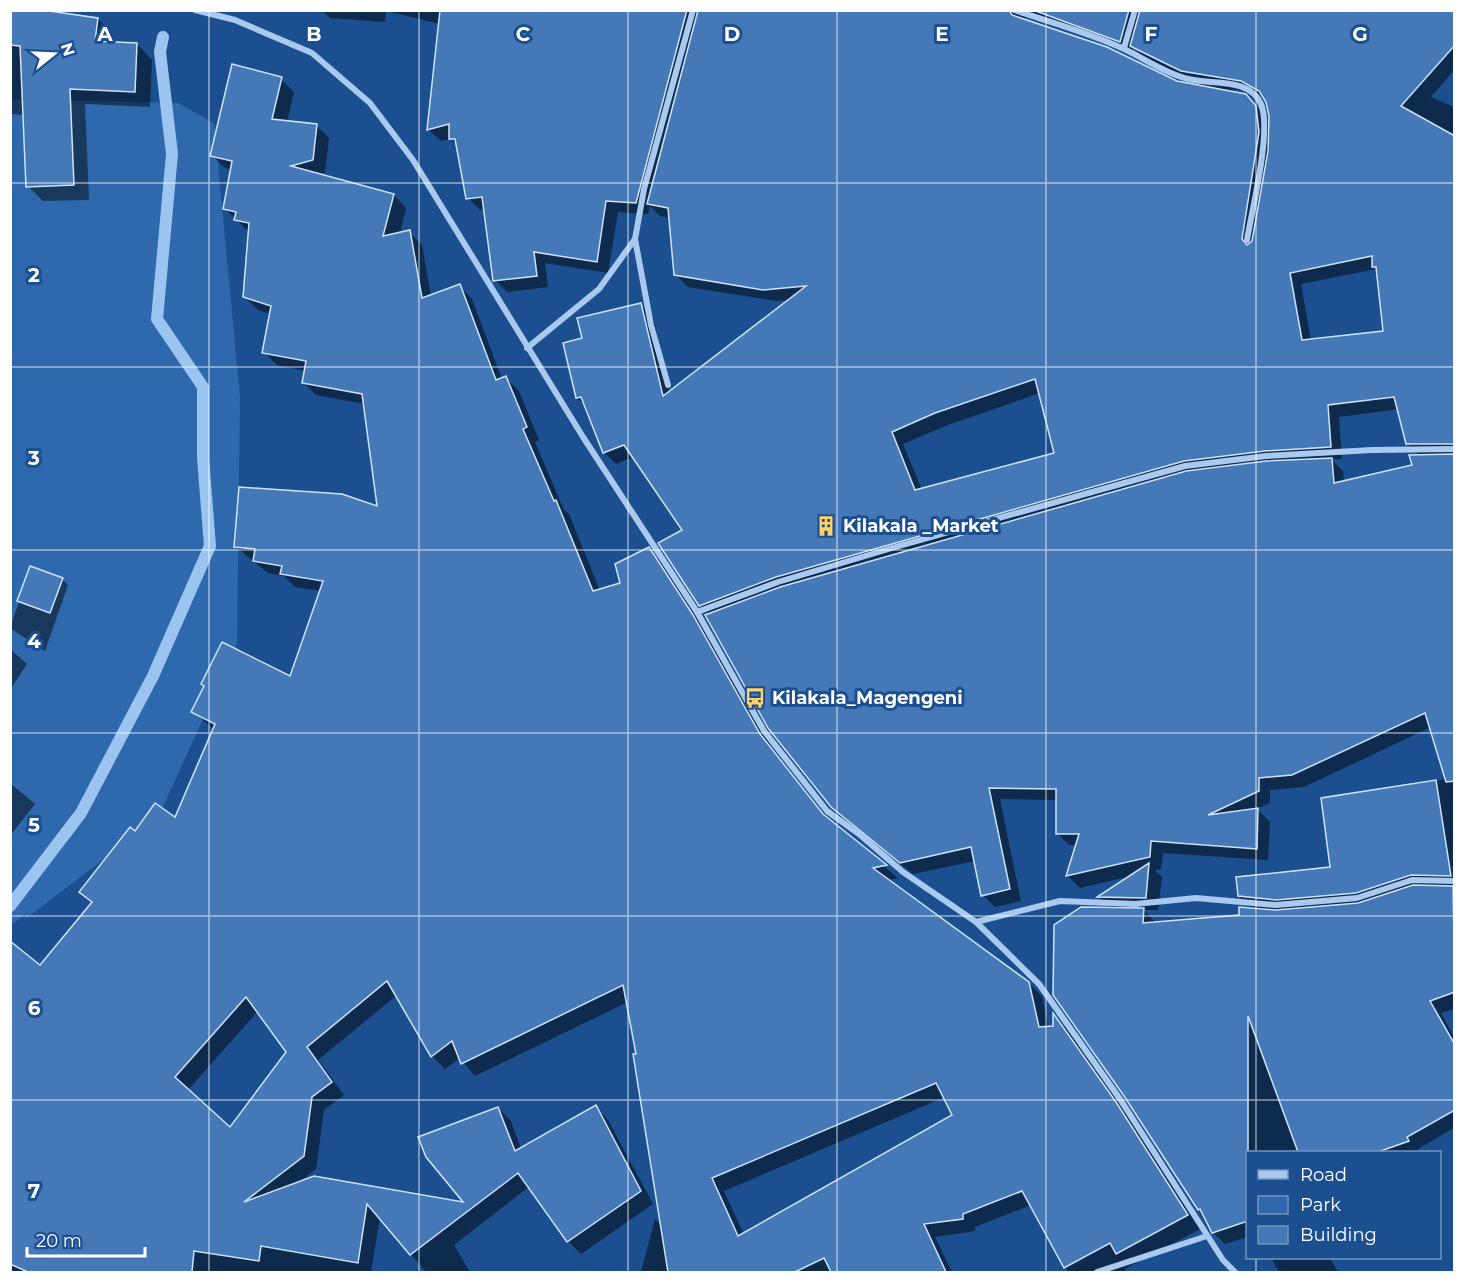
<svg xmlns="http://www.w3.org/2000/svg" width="1465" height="1283" font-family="Montserrat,sans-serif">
<rect width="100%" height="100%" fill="#1b4f8f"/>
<!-- green -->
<path fill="#2e69ad" d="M11 99 178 103 214 123 240 396 237 644 158 818 24 920 27 913 11 925Z"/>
<!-- shadow -->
<g fill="#0007" fill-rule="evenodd">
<path d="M10 10 98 19 113 34 112 44H137L152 60 150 107 85 104 89 200 43 201 28 186 24 115 10 114Z"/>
<path d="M322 10H1454V70L1431 97 1454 107V1009L1441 1013 1454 1037V1128L1418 1149 1420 1152H1248V1237L1225 1244 1213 1232 1206 1216 1199 1209 1111 909 1099 897 1131 876 1080 888 1068 876 1077 845H1069L1057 833 1058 800 1000 799 1021 901 995 907 983 895 975 861 913 874 845 819 832 806 710 614 700 605 685 531 634 457 616 464 604 452 587 407 577 398 583 339 641 305 653 317 670 392 790 300 776 301 688 287 675 274 670 218 660 216 650 206 648 214 618 212 608 273 545 263 548 287 507 292 495 280 485 209 480 210 468 198 458 145 451 139 441 141 429 130 440 24 386 11 385 22 330 18ZM1029 16 1132 53 1134 48 1144 58 1200 86 1177 83 1022 20ZM1231 89 1254 92 1266 99 1271 116 1270 130 1263 113 1251 100ZM1376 269 1385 332 1311 340 1301 284ZM1040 393 1056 454 922 490 903 444 948 425ZM1399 409 1408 444 1420 456 1414 467 1344 482 1343 471 1331 459H1342L1339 417ZM1431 727 1447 779 1323 799 1332 868 1239 896 1253 910 1241 916 1156 923 1144 910H1158L1162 877 1155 870 1161 869 1163 853 1268 860 1270 822 1257 809 1270 803V790L1304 787Z"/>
<path d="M281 79 294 92 287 122 316 125 329 138 325 173 318 174 394 195 406 208 400 234 409 232 422 245 431 296 459 286 472 299 502 379 506 378 519 391 539 440 535 442 564 510 569 514 600 591 622 584 648 549 661 562 705 629 772 748 829 821 898 878 888 880 1018 973 1042 996 1048 1028 1054 1027V1017L1066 1028 1128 1117 1200 1229 1125 1269 1127 1272H1068L1031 1205 975 1227V1231L935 1237 952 1272H641L655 1219 662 1226 638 1055 628 1002 475 1076 460 1058 445 1069 432 1056 397 995 318 1060 344 1095 324 1110 316 1169 299 1182 467 1204 498 1108 511 1121 521 1149 596 1107 608 1120 653 1204 581 1254 568 1241 530 1186 454 1245 470 1272H426L380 1217 371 1272H16L10 1270V951L41 967 93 903 81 892 135 833 175 819 214 729 193 712 291 678 321 591 295 587 284 576 268 573 236 547 379 509 365 404 316 395 303 382 305 371 277 365 264 352 271 314 258 310 245 297 249 232 225 209 232 170 225 168 212 155ZM258 1011 288 1052 231 1129 188 1090ZM945 1097 954 1115 744 1235 724 1191Z"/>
<path d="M31 567 62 579 68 585 45 651 10 628Z"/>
<path d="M10 649 27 664 10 690Z"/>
<path d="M10 783 35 804 10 836Z"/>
<path d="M1271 1258H1330L1338 1272H1279Z"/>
</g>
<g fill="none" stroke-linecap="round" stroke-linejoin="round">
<!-- stream -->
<path stroke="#9cc4f0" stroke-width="12" d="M10 906 81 813 153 676 210 546 203 458V387L157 319 172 154 160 52 163 37"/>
</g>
<!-- building -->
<g fill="#4478b7" stroke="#cfe3fa" stroke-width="1.5" fill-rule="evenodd">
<path d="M10 10H42L98 18 95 41 137 43 135 92 70 89 74 185 26 187 20 46 10 45Z"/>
<path d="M440 10H687L636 203 606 201 597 262 534 252 537 276 493 281 482 197 466 199 455 139H449V124L427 130Z"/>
<path d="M698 10H1009L1012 15 1107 47 1177 81 1246 94 1256 106 1259 132 1242 239 1247 245 1252 241 1268 151 1269 116 1266 102 1259 91 1241 81 1181 71 1130 46 1140 10H1455V45L1401 106 1455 136V444H1406L1394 397 1328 405 1331 447 1265 451 1184 461 776 577 699 606 658 543 682 530 624 445 603 453 581 397 576 398 563 343 582 338 577 318 641 303 663 396 806 286 763 290 674 275 668 208 647 204ZM1372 256V267H1376L1383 331 1302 340 1290 273ZM1035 379 1054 453 915 490 892 432 935 413Z"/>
<path d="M1033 10H1129L1120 42Z"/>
<path d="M232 64 282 77 272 119 317 124 313 160 291 166 394 194 383 236 410 230 422 298 460 284 496 380 506 376 527 427 523 429 554 501 556 500 593 591 620 583 615 564 649 547 693 615 760 734 823 814 887 865 873 868 1029 982 1039 1027 1053 1026V1013L1116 1102 1188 1215 1116 1254 1110 1243 1064 1268 1022 1191 963 1214V1219L924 1224 946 1272H831L824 1258 795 1272H668L633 1054H636L623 985 461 1064 452 1041 431 1057 387 981 307 1047 332 1082 312 1097 304 1156 244 1202 314 1176 463 1202 426 1157 418 1137 498 1107 515 1151 596 1105 641 1191 567 1242 518 1173 410 1255 367 1204 358 1263 261 1246 259 1261 194 1251 192 1272H28L10 1264V941L40 965 92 902 79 892 130 827 135 831 155 803 175 817 215 724 191 712 204 686 201 684 222 642 290 676 323 581 280 574 282 566 253 561 255 549 234 547 239 487 342 494 377 506 362 394 302 383 306 361 262 353 271 306 243 297 249 223 234 220 236 212 223 209 232 161 210 156ZM246 997 286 1052 230 1127 175 1077ZM936 1083 952 1115 738 1236 712 1178Z"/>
<path d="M1455 454V781L1446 782 1425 713 1292 775 1259 778V791L1208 815 1258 808 1257 849 1151 841 1150 857 1066 876 1079 834H1056V789L989 788 1010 889 981 896 971 847 900 863 831 807 768 728 705 615 780 587 1186 471 1266 461 1332 458 1334 483 1412 465 1409 455Z"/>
<path d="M30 566 63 578 50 613 17 601Z"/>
<path d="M1436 780 1451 876 1411 875 1356 893 1276 900 1238 896 1236 877 1330 867 1321 798Z"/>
<path d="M1149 863 1146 898 1097 897Z"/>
<path d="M1413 885 1453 886 1455 992 1430 1001 1455 1045V1110L1407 1137 1409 1141 1378 1152H1298L1248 1016V1221L1212 1233 1200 1209 1198 1210 1124 1096 1053 995 1054 925 1081 907 1144 908 1143 923 1239 915V907L1276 910 1358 903Z"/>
</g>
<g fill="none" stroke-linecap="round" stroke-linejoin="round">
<!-- street -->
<g stroke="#a9c9ee" stroke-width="6">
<path d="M195 10 235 20 312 53 370 103 413 160 583 437 697 612 764 731 827 811 859 834 903 872 976 922 1039 984 1120 1099 1223 1260 1235 1272"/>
<path d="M1014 10C1050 22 1087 32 1122 48 1144 58 1164 73 1188 79 1211 85 1250 77 1261 104 1272 131 1252 209 1247 240"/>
<path d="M1124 48 1135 10"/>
<path d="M527 348 599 289 635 239"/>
<path d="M668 385 651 325 635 239 644 189 693 10"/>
<path d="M697 612 778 582 892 548 1185 466 1266 456 1372 450 1454 449"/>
<path d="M976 922 1060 901 1135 904 1196 898 1276 905 1357 898 1412 880 1454 881"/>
<path d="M1097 1272 1207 1236"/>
</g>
</g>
<!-- grid -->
<path fill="none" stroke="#fff" stroke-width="1.5" stroke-opacity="0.55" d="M209 10V1272M419 10V1272M628 10V1272M837 10V1272M1046 10V1272M1256 10V1152M10 183H1454M10 367H1454M10 550H1454M10 733H1454M10 916H1454M10 1100H1454M1256 1258V1272"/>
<!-- icons -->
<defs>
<g id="building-bare" transform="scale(1.62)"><path d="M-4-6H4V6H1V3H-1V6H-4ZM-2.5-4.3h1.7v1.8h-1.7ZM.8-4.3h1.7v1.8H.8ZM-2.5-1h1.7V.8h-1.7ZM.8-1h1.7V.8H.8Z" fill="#ffd166" stroke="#1b4f8f" stroke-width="2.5" paint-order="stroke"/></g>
<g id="bus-bare" transform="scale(1.62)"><path d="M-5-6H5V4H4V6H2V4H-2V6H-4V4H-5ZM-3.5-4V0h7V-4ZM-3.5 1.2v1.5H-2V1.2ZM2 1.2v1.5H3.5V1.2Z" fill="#ffd166" stroke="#1b4f8f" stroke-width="2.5" paint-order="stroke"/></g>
</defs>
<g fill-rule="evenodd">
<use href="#building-bare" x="826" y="526"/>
<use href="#bus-bare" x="755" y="698"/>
</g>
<g text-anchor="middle" stroke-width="6" stroke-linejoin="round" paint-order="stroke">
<!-- poi labels -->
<g font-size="18" font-weight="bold" fill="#fff" stroke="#1b4f8f" text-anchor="start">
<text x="843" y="532">Kilakala _Market</text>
<text x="772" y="704">Kilakala_Magengeni</text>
</g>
</g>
<g font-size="20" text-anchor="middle" font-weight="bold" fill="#fff" stroke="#1b4f8f" stroke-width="6" stroke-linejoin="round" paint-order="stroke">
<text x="105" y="41">A</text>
<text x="314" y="41">B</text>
<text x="523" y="41">C</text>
<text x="732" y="41">D</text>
<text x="942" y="41">E</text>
<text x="1151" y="41">F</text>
<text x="1360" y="41">G</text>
<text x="34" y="282">2</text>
<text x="34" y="465">3</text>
<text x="34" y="648">4</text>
<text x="34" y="832">5</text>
<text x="34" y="1015">6</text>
<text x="34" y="1198">7</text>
</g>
<!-- border -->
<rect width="1465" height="1283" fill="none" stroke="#ffffff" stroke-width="24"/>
<!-- legend -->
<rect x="1246" y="1151" width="195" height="108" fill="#1b4f8f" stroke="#7695bc" stroke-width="1.5"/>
<rect x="1258" y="1170" width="30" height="9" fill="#a9c9ee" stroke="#7695bc" stroke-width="1.5"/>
<text x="1300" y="1181" font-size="18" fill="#ffffff">Road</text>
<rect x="1258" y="1196" width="30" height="18" fill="#2e69ad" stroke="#7695bc" stroke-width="1.5"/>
<text x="1300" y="1211" font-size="18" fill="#ffffff">Park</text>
<rect x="1258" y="1226" width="30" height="18" fill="#4478b7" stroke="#7695bc" stroke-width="1.5"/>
<text x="1300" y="1241" font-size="18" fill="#ffffff">Building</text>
<!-- north arrow -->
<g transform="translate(54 54) rotate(72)" stroke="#1b4f8f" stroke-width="4.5" paint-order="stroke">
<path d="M0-4.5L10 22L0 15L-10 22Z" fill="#ffffff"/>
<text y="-9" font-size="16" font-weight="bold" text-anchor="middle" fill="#ffffff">N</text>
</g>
<!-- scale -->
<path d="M27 1247v9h118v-9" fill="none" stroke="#ffffff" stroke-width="3"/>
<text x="36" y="1247" font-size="18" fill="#ffffff" stroke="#1b4f8f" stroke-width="4.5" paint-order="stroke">20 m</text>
</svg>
